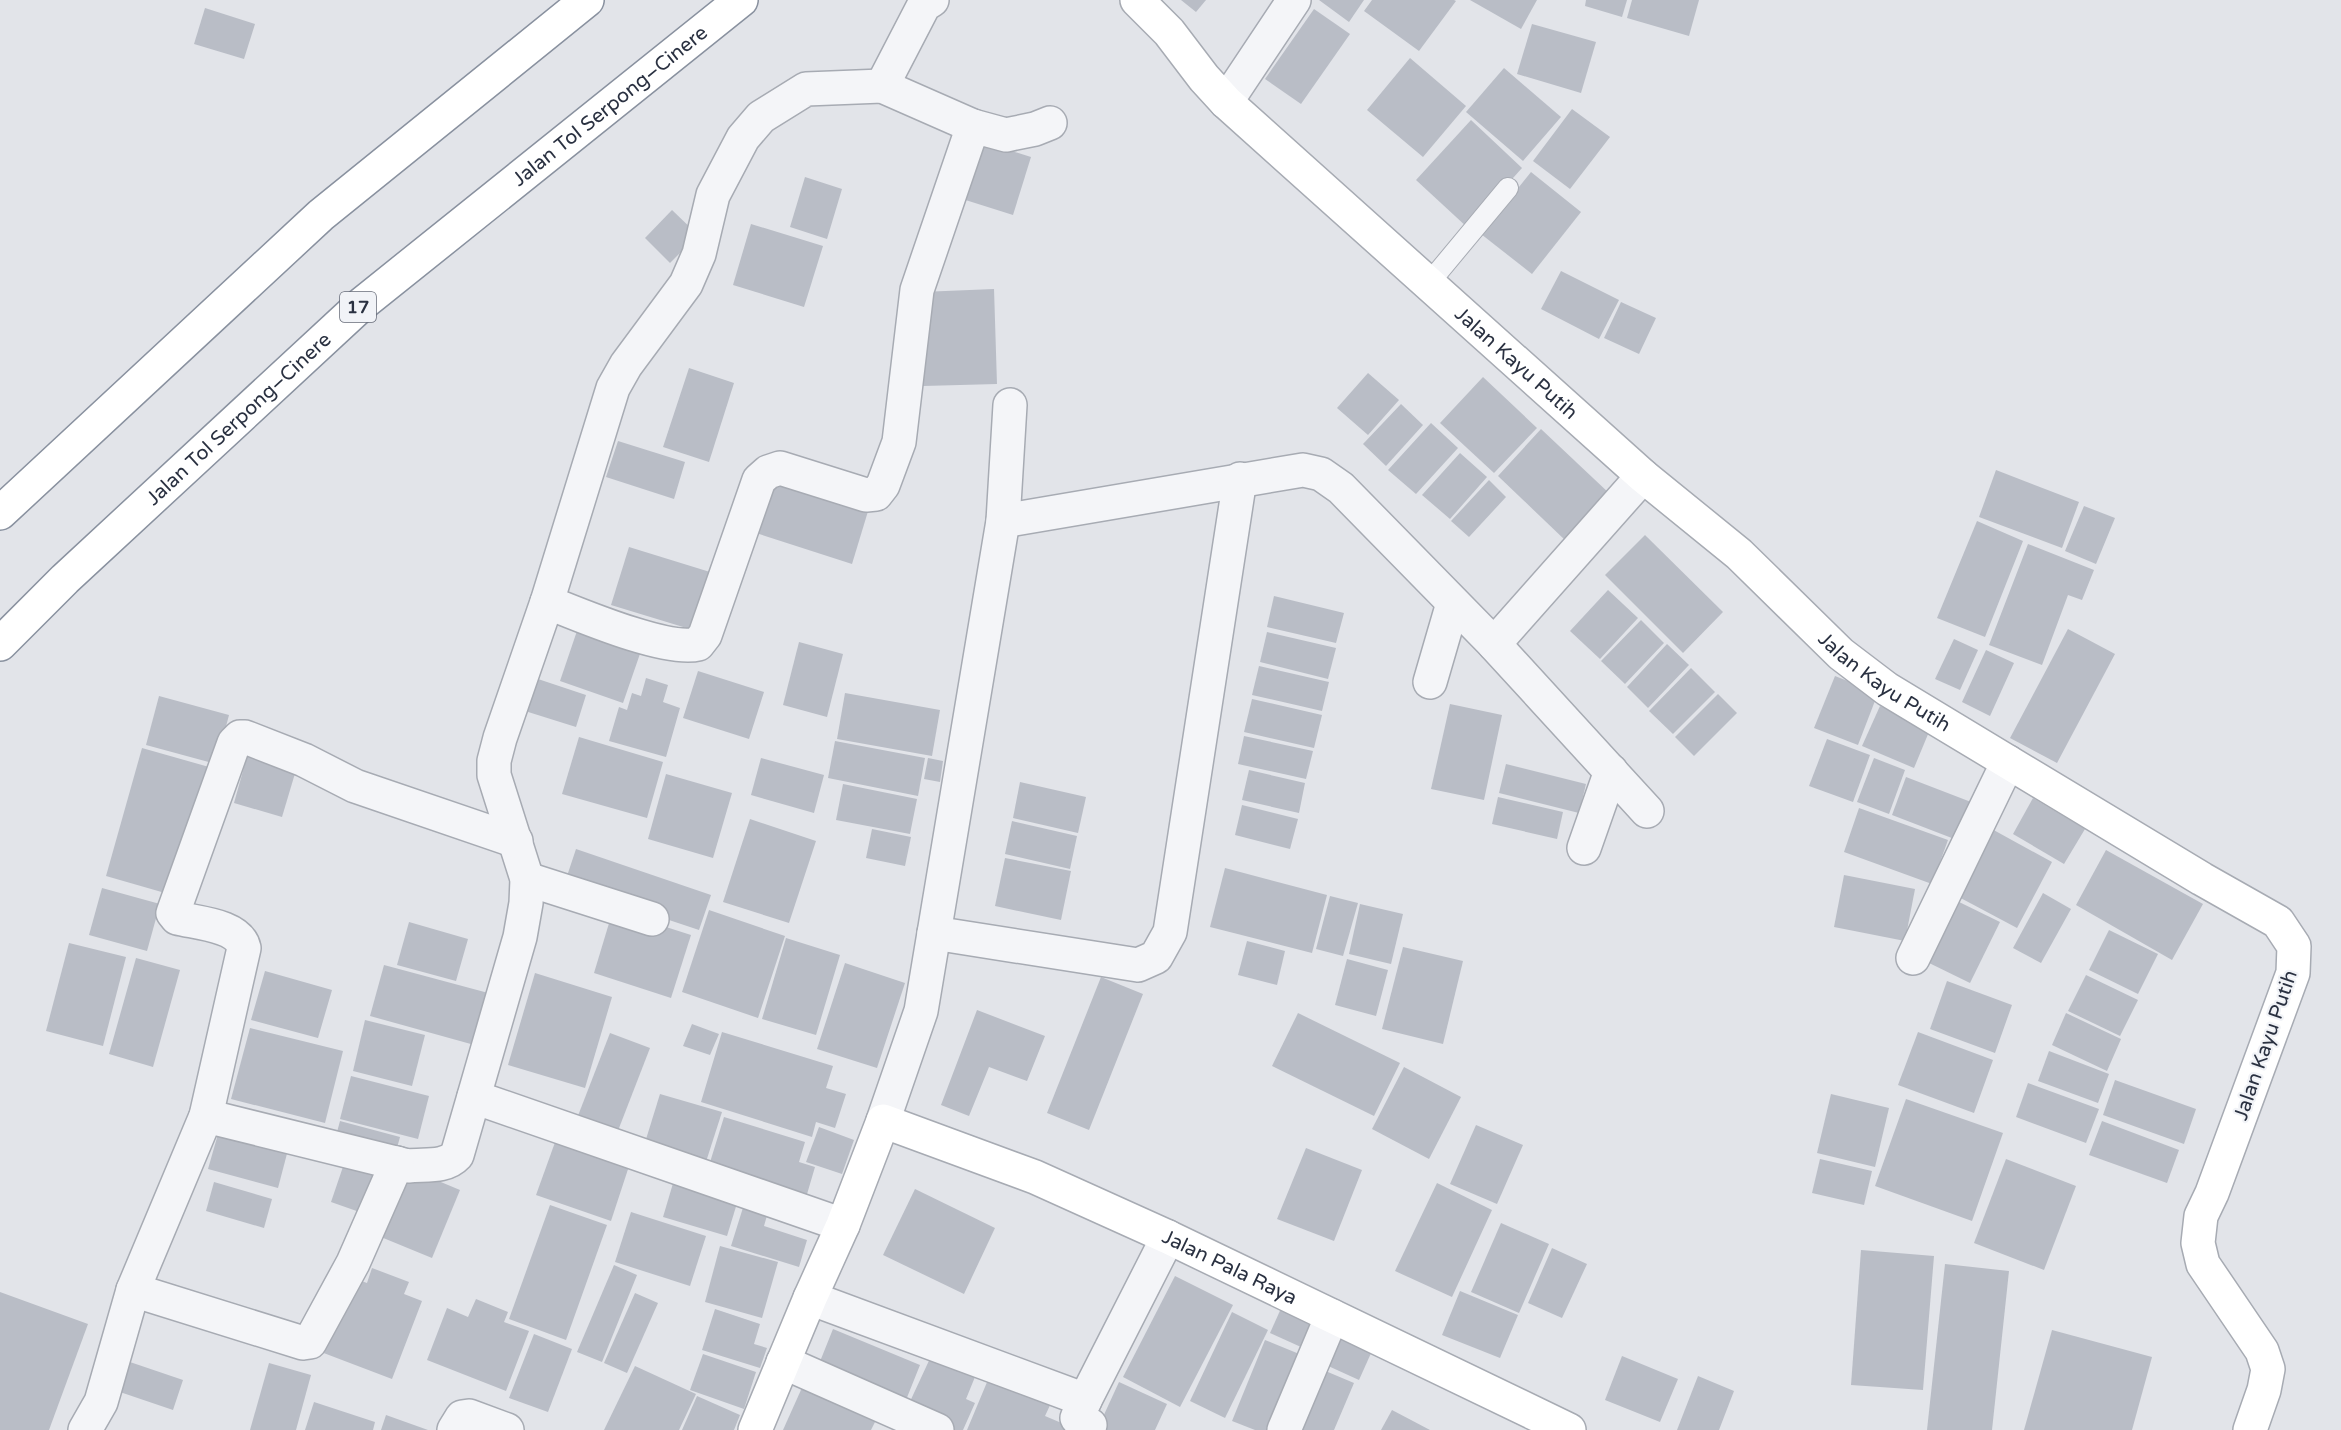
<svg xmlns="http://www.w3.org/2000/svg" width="2341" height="1430" font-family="'Varela Round',sans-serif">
<rect width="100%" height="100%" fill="#e2e4e9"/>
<!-- building -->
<g fill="#b9bdc6">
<path d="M1181 0H1206L1196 12Z"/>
<path d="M1319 0H1364L1349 22Z"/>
<path d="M1372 0H1454L1456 1 1419 51 1364 11Z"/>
<path d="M1470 0H1537L1521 29Z"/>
<path d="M1586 0H1627L1622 17 1585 6Z"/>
<path d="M1632 0H1699L1689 36 1627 18Z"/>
<path d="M205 8 255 24 244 59 194 44Z"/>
<path d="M1314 9 1350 34 1301 104 1265 79Z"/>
<path d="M1532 24 1596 42 1581 93 1517 74Z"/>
<path d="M1410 58 1466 106 1423 157 1367 110Z"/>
<path d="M1504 68 1561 117 1523 161 1466 112Z"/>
<path d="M1572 109 1610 137 1570 189 1533 161Z"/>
<path d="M1471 120 1522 168 1468 228 1416 180Z"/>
<path d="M974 139 1031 157 1013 215 956 197Z"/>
<path d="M1531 172 1581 212 1532 274 1481 234Z"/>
<path d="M805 177 842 189 827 239 790 227Z"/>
<path d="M672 210 698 235 670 263 645 238Z"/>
<path d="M751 224 823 246 804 307 733 285Z"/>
<path d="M1561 271 1619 300 1599 339 1541 309Z"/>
<path d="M994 289 997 384 923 386 921 292Z"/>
<path d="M1621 302 1656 318 1639 354 1604 338Z"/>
<path d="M689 368 734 383 709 462 663 447Z"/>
<path d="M1368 373 1399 400 1368 435 1337 408Z"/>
<path d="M1483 377 1537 428 1494 473 1440 423Z"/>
<path d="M1401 404 1423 425 1386 466 1363 444Z"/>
<path d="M1431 423 1458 448 1416 494 1388 470Z"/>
<path d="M1541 429 1610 494 1566 541 1498 476Z"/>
<path d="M618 441 685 462 674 499 606 477Z"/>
<path d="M1460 453 1487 477 1450 519 1422 495Z"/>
<path d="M1996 470 2079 502 2062 548 1979 517Z"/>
<path d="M774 477 869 508 852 564 756 533Z"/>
<path d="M1489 480 1506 497 1469 537 1451 521Z"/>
<path d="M2084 506 2115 518 2096 564 2065 551Z"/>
<path d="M1977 521 2023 541 1985 637 1937 618Z"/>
<path d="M1645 535 1723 612 1683 653 1605 575Z"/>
<path d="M2028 544 2094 570 2082 600 2068 595 2042 665 1989 645Z"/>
<path d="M629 547 710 572 693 630 611 605Z"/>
<path d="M1608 590 1638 618 1600 659 1570 631Z"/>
<path d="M1274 596 1344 613 1336 643 1267 627Z"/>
<path d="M1641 620 1664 643 1625 684 1601 661Z"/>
<path d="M579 625 642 648 623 703 560 681Z"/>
<path d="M2068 629 2115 654 2057 763 2010 738Z"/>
<path d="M1267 632 1336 648 1328 679 1260 662Z"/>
<path d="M1954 639 1978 650 1960 690 1935 679Z"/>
<path d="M799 642 843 654 827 717 783 705Z"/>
<path d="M1667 644 1689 665 1648 708 1627 687Z"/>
<path d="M1986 650 2014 663 1990 716 1962 702Z"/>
<path d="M1259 666 1329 682 1322 711 1252 695Z"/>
<path d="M1691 668 1715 692 1673 734 1649 711Z"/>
<path d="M698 671 764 692 749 739 683 718Z"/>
<path d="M1835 676 1878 693 1858 745 1814 728Z"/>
<path d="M535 678 586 695 576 727 525 711Z"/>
<path d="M646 678 668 685 663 702 680 708 666 757 609 741 619 707 627 710 632 693 641 696Z"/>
<path d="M845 693 940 710 932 756 837 739Z"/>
<path d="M1718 694 1737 713 1694 756 1675 737Z"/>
<path d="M159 696 229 715 216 764 146 745Z"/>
<path d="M1252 699 1322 715 1314 748 1244 732Z"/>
<path d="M1450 704 1502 715 1484 800 1431 789Z"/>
<path d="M1880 706 1931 727 1914 768 1862 746Z"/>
<path d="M1244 736 1313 751 1306 779 1238 764Z"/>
<path d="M579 737 663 762 647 818 562 794Z"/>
<path d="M1827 739 1870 755 1853 802 1809 786Z"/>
<path d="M835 741 925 758 918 796 828 778Z"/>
<path d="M250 746 299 760 282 817 234 803Z"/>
<path d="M142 748 209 767 172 895 106 876Z"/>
<path d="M761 758 824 775 814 813 751 795Z"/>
<path d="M928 758 943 761 940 782 924 779Z"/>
<path d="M1874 758 1905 770 1889 814 1857 802Z"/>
<path d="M1506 764 1586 784 1579 813 1499 793Z"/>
<path d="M1249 770 1305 783 1299 813 1242 800Z"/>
<path d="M666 774 732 793 713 858 648 839Z"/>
<path d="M1906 777 1971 802 1957 840 1892 815Z"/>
<path d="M1020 782 1086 797 1078 833 1013 818Z"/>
<path d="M843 784 917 799 910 834 836 820Z"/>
<path d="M1498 797 1563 812 1557 839 1492 824Z"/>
<path d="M2033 798 2085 829 2064 864 2013 834Z"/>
<path d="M1242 805 1298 819 1290 849 1235 835Z"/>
<path d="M1859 808 1948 840 1932 884 1844 852Z"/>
<path d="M750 819 816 841 789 923 723 902Z"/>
<path d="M1012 821 1077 836 1070 869 1005 854Z"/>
<path d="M1990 828 2052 862 2017 928 1955 895Z"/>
<path d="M872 829 911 837 905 866 866 858Z"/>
<path d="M576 849 711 895 699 930 564 885Z"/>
<path d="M2106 850 2203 904 2172 960 2076 905Z"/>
<path d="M1005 858 1071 871 1061 920 995 906Z"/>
<path d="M1225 868 1327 895 1312 953 1210 927Z"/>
<path d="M1844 875 1915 889 1905 941 1834 927Z"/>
<path d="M102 888 160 904 147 951 89 935Z"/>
<path d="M2043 893 2071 909 2041 963 2013 948Z"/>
<path d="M1330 896 1358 903 1343 956 1316 949Z"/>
<path d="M1953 899 2000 922 1970 983 1923 960Z"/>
<path d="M1360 904 1403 914 1391 964 1349 954Z"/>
<path d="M613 910 691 935 671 998 594 973Z"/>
<path d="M709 910 785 936 758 1018 682 992Z"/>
<path d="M409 922 468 939 456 981 397 965Z"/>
<path d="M2109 930 2158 954 2138 994 2089 970Z"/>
<path d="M786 938 840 955 816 1035 762 1019Z"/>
<path d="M1247 941 1285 951 1277 985 1238 975Z"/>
<path d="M69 943 126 957 103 1046 46 1031Z"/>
<path d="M1403 947 1463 961 1443 1044 1382 1029Z"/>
<path d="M136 958 180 970 153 1067 109 1054Z"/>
<path d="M1347 959 1388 970 1376 1016 1335 1005Z"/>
<path d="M845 963 905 983 877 1068 817 1049Z"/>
<path d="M384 965 492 994 478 1046 370 1016Z"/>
<path d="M265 971 332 990 318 1038 251 1020Z"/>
<path d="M535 973 612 997 585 1088 508 1065Z"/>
<path d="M2086 975 2138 1000 2120 1036 2068 1011Z"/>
<path d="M1101 977 1143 994 1089 1130 1047 1113Z"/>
<path d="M1947 981 2012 1005 1995 1053 1930 1029Z"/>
<path d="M977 1010 1045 1036 1027 1081 989 1067 969 1116 941 1105Z"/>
<path d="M1298 1013 1400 1063 1374 1116 1272 1066Z"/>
<path d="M2066 1013 2121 1039 2107 1071 2052 1045Z"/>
<path d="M365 1020 425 1035 412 1086 353 1071Z"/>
<path d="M692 1024 719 1034 710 1055 683 1046Z"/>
<path d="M250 1028 343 1051 325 1123 231 1099Z"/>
<path d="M722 1032 833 1066 826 1088 846 1094 835 1128 816 1122 812 1137 701 1102Z"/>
<path d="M1918 1032 1993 1060 1974 1113 1898 1085Z"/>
<path d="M610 1033 650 1048 614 1141 574 1126Z"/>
<path d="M2049 1051 2109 1074 2098 1103 2038 1081Z"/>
<path d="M1404 1067 1461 1097 1429 1159 1372 1129Z"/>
<path d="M351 1076 429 1096 418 1139 340 1119Z"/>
<path d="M2115 1080 2196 1109 2184 1144 2103 1115Z"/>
<path d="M2028 1083 2099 1109 2086 1143 2016 1117Z"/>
<path d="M660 1094 722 1112 704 1168 643 1149Z"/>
<path d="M1831 1094 1889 1108 1875 1167 1817 1153Z"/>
<path d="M1906 1099 2003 1133 1972 1221 1875 1186Z"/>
<path d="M724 1117 805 1142 799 1162 815 1167 805 1201 707 1172Z"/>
<path d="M340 1121 400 1137 394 1159 334 1143Z"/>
<path d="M2102 1121 2179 1150 2167 1183 2089 1155Z"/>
<path d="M1476 1125 1523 1145 1497 1204 1450 1184Z"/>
<path d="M220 1127 289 1146 278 1188 208 1169Z"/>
<path d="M819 1127 854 1140 842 1174 806 1162Z"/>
<path d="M558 1134 631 1160 611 1221 536 1195Z"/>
<path d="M1306 1148 1362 1170 1334 1241 1277 1219Z"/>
<path d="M347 1155 384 1168 368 1215 331 1202Z"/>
<path d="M1820 1159 1872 1171 1864 1205 1812 1193Z"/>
<path d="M2006 1159 2076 1186 2044 1270 1974 1243Z"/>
<path d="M405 1167 460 1190 432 1258 376 1235Z"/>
<path d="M674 1180 738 1200 727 1236 663 1217Z"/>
<path d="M214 1182 272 1199 264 1228 206 1211Z"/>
<path d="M1437 1183 1492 1210 1452 1297 1395 1271Z"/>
<path d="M915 1189 995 1228 964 1294 883 1255Z"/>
<path d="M746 1198 770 1205 764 1226 807 1240 799 1267 731 1246Z"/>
<path d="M550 1205 607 1225 566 1340 509 1319Z"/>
<path d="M631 1212 706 1236 690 1286 615 1262Z"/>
<path d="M1501 1223 1549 1244 1519 1313 1471 1292Z"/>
<path d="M720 1246 778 1262 762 1318 705 1302Z"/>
<path d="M1552 1248 1587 1264 1562 1318 1528 1303Z"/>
<path d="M1861 1250 1934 1256 1923 1390 1851 1385Z"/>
<path d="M1945 1264 2009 1271 1992 1430H1927Z"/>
<path d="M614 1265 637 1275 602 1362 577 1352Z"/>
<path d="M372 1268 409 1282 404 1294 422 1301 392 1379 321 1352 350 1277 367 1283Z"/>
<path d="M1175 1276 1233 1305 1180 1407 1123 1377Z"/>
<path d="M1460 1291 1518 1315 1500 1358 1442 1335Z"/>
<path d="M0 1292 88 1324 49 1430H0Z"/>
<path d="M635 1293 658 1303 627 1373 604 1363Z"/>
<path d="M476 1299 508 1312 504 1322 529 1331 506 1391 427 1360 447 1308 468 1317Z"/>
<path d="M1283 1304 1325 1323 1312 1352 1270 1333Z"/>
<path d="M715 1309 760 1324 754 1344 767 1348 760 1368 702 1350Z"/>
<path d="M1232 1312 1268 1330 1225 1418 1190 1401Z"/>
<path d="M1343 1327 1376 1342 1359 1380 1326 1365Z"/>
<path d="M833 1329 920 1365 904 1405 817 1369Z"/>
<path d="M2052 1330 2152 1357 2132 1430H2024Z"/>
<path d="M534 1334 572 1349 548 1412 509 1398Z"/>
<path d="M1265 1340 1309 1358 1280 1430H1255L1232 1421Z"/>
<path d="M933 1352 977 1372 966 1399 975 1403 963 1430H955L907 1408Z"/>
<path d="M703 1354 756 1372 744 1409 690 1390Z"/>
<path d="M1622 1356 1678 1379 1660 1422 1605 1400Z"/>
<path d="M127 1361 183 1380 173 1410 117 1391Z"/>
<path d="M269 1363 311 1375 296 1430H250Z"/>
<path d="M635 1366 696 1394 679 1430H604Z"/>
<path d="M1316 1367 1354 1383 1334 1430H1289Z"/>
<path d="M990 1375 1052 1401 1045 1416 1078 1430H967Z"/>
<path d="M1698 1376 1734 1391 1719 1430H1677Z"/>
<path d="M805 1381 878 1416 871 1430H783Z"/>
<path d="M1119 1382 1167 1404 1155 1430H1097Z"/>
<path d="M697 1396 740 1415 734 1430H682Z"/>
<path d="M314 1402 375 1422 373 1430H305Z"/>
<path d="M1392 1410 1430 1430H1381Z"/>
<path d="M386 1415 428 1430H381Z"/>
</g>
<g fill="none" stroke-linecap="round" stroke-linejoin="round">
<!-- lane casing -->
<g stroke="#a7abb3" stroke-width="22">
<path id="lane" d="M1429 283 1508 188"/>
</g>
<!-- street casing -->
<g stroke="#a7abb3" stroke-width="36">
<g id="street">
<path d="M882 86 924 5 932 0"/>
<path d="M1226 102 1294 0"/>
<path d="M1003 521 1303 470 1321 474 1341 488 1494 644 1647 811"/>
<path d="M547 602C580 615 666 652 698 644L705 635 759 480 768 472 780 468 866 495 876 494 883 485 899 442 917 290 973 126 1006 135 1035 129 1050 123"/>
<path d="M1494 644 1643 476"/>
<path d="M1430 682 1453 603"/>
<path d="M1584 848 1611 771"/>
<path d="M527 879 652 919"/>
<path d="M934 933 1138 965 1156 957 1170 932 1240 479"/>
<path d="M1913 958 2008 762"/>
<path d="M474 1097 843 1225"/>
<path d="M206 1116 408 1166C425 1164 445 1168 457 1155L520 937 526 903 527 879 494 775V761L500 738 547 602 613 388 626 365 686 284 699 254 713 195 743 138 761 117 806 89 882 86 973 126"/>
<path d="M883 1121 921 1011 1003 521 1010 405"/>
<path d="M133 1290 303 1343 310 1342 353 1263 397 1163"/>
<path d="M810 1298 1085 1400 1168 1237"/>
<path d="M783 1362 937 1430"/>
<path d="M1085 1400 1077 1418 1090 1425 1088 1430"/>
<path d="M85 1430 101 1402 133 1290 206 1116 244 948C239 925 197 923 177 918L173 913 234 743 240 737H245L304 760 355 786 516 841"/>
<path d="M454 1430 462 1417 469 1416 507 1430"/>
<path d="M1284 1430 1332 1316"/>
</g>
</g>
<!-- secondary casing -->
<g stroke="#a7abb3" stroke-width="36">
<g id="secondary">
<path id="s1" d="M1137 0 1169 32 1204 78 1226 102 1643 476 1739 554 1841 654 1887 689 2202 879 2278 922 2294 946 2293 973 2212 1193 2201 1216 2198 1243 2203 1264 2262 1351 2268 1369 2264 1390 2250 1430"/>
<path id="s2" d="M755 1430 810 1298 843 1225 883 1121 1035 1177 1168 1237 1569 1430"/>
</g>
</g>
<!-- highway casing -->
<g stroke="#89919f" stroke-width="36">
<g id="highway">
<path d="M0 513 321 215 587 0"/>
<path id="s3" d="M0 644 65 579 362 304 741 0"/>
</g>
</g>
<!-- lane -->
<use href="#lane" stroke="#f4f5f8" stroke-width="20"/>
<!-- street -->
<use href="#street" stroke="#f4f5f8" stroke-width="33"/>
<!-- secondary -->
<use href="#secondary" stroke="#fff" stroke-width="33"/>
<!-- highway -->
<use href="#highway" stroke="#fff" stroke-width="33"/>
</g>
<g text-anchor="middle" stroke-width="4.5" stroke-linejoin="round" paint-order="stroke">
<!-- shield labels -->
<rect fill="#f1f3f7" stroke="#666b78" stroke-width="1.5" x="340" y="292" width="36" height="30" rx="4.5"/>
<g font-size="18" font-weight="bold" fill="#2a3141">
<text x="358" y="313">17</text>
</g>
<!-- street labels -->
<g font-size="20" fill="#2a3141" stroke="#f1f3f7">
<text dy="7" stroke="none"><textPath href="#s3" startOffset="814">Jalan Tol Serpong–Cinere</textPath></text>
<text dy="7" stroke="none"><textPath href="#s1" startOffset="526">Jalan Kayu Putih</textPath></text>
<text dy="7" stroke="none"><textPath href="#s3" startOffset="328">Jalan Tol Serpong–Cinere</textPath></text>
<text dy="7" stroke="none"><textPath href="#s1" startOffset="1014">Jalan Kayu Putih</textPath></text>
<text transform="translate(2265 1045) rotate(-71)" y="7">Jalan Kayu Putih</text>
<text dy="7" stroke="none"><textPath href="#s2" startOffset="711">Jalan Pala Raya</textPath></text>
</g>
</g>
</svg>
